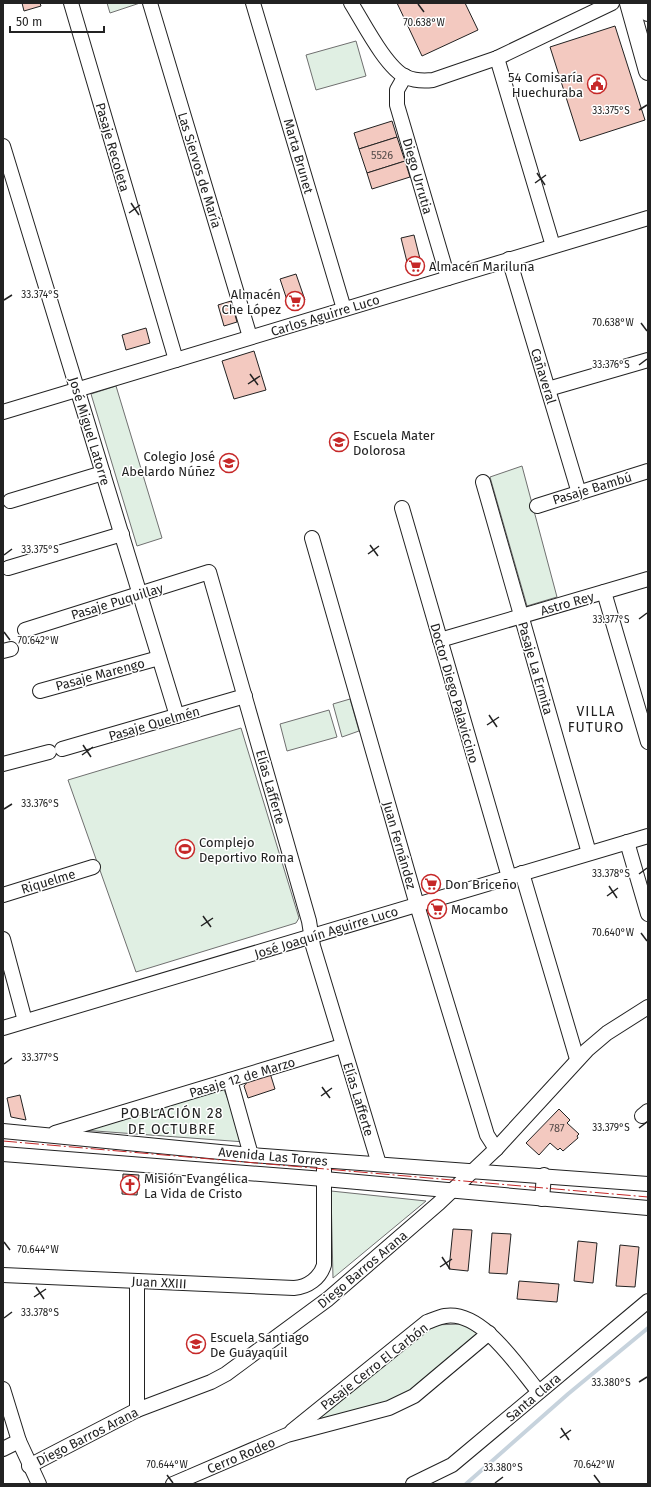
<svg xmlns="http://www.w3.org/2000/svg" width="651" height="1487" font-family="'Fira Sans',sans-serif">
<rect width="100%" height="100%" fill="#fff"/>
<!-- green -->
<g fill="#e0efe3" stroke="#6f6f6f">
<path d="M107 3H140L110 13Z"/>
<path d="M356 41 366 76 316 90 306 55Z"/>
<path d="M116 386 162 538 137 546 91 394Z"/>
<path d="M522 466 557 597 527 606 490 477Z"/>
<path d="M350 699 359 731 342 737 333 704Z"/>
<path d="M329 710 337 737 287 751 280 724Z"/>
<path d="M241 728 299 918 296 923 136 972 68 780Z"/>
<path d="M223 1087 245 1142 82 1130Z"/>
<path d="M331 1191 426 1201 333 1278Z"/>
<path d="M463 1324 481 1336 411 1394 303 1429 432 1325Z"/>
</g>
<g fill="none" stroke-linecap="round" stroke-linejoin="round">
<!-- stream -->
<path stroke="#c7d3dd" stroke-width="4" d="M466 1484 568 1394 648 1328"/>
</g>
<!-- building -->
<g fill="#f3c9c0" stroke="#222">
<path d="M22 3H40L41 6 24 11Z"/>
<path d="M397 3H465L478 30 422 56Z"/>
<path d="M615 26 645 120 580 141 550 47Z"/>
<path d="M392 121 397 137 359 149 354 133Z"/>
<path d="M397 137 405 161 367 173 359 149Z"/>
<path d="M405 161 410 177 372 189 367 173Z"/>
<path d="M414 235 422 267 409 270 401 238Z"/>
<path d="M296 274 305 300 289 306 280 279Z"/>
<path d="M231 301 237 322 224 326 218 305Z"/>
<path d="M146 328 150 343 126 350 122 335Z"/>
<path d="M254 351 266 390 234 399 222 361Z"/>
<path d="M270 1073 275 1089 248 1098 244 1086 249 1080Z"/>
<path d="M20 1095 26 1120 11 1117 7 1098Z"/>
<path d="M559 1109 570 1120 567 1123 579 1134 577 1136 578 1138 563 1151 560 1148 558 1150 550 1143 539 1155 526 1143Z"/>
<path d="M123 1174 139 1175 137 1195 122 1194Z"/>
<path d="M453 1229 472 1230 468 1271 449 1269Z"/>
<path d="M492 1233 511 1234 507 1274 489 1273Z"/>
<path d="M578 1241 597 1243 593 1283 574 1281Z"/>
<path d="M620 1245 639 1247 635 1287 616 1286Z"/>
<path d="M519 1281 559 1284 557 1302 517 1299Z"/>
</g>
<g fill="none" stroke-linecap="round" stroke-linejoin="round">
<!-- minor casing -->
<g stroke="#222" stroke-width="16">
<g id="minor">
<path d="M71 3 176 360"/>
<path d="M150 3 250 337"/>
<path d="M253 3 344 309"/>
<path d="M351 3C363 22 386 68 406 77 415 81 424 81 433 80L497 58 612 3"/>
<path d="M497 58 553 246"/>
<path d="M405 76 397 90V105L448 278"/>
<path d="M3 146 177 716"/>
<path d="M509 259 579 493"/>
<path d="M548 389 648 360"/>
<path d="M3 412 648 218"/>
<path d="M483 482 589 853"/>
<path d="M10 501 103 473"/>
<path d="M537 506 648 471"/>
<path d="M402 508 509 877"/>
<path d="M312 538 417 905 487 1135 496 1149"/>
<path d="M8 568 122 534"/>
<path d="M604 592 648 742"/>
<path d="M25 630 209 572 309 921 313 946 379 1164"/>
<path d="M440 640 648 579"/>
<path d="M3 651 11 649"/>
<path d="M40 691 159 658"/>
<path d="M62 749 245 696"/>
<path d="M3 764 49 752"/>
<path d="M627 842 648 914"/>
<path d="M522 873 577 1059"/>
<path d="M3 895 93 867"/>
<path d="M3 939 25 1021"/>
<path d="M3 1028 648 836"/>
<path d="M230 1080 251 1155"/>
<path d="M642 1116 648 1111"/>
<path d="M3 1131 251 1155 648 1184"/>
<path d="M55 1133 342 1046"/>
<path d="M3 1154 324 1179 648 1208"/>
<path d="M542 1199 544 1175"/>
<path d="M3 1275 294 1288C308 1287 320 1278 324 1265V1169"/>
<path d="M3 1389 19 1441 39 1484"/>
<path d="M137 1410V1281"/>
<path d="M292 1431 427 1322C433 1320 439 1317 445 1316 482 1310 518 1367 538 1391"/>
<path d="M3 1449 19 1441"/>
<path d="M29 1466 137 1410 211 1382 226 1374 328 1299 439 1203 496 1149 587 1050 607 1033 648 1007"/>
<path d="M173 1484 287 1435 389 1408 414 1396 489 1333"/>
<path d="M413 1484 452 1465 648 1301"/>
</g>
</g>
<!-- major casing -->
<g stroke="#222" stroke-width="20">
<g id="major">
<path d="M629 3 648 71"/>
<path d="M645 3 648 12"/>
</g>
</g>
<!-- minor -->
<use href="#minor" stroke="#fff" stroke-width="14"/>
<!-- major -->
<use href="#major" stroke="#fff" stroke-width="18"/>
<!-- power -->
<path stroke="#c62828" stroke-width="1" stroke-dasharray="14 3 2 3" stroke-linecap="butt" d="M3 1141 648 1197"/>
</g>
<!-- ticks -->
<path fill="none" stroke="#222" stroke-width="1.5" d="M418 4 424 12M639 110 647 105M537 173 545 185M535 183 546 175M131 203 139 215M129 213 140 205M4 300 12 295M641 323 647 331M639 365 647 359M250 374 258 385M248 384 260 376M370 545 378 556M368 554 379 546M4 555 12 549M639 619 647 613M4 632 10 640M489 715 497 727M487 725 499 717M83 745 91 757M82 755 93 747M4 809 12 804M639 874 647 868M609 886 617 898M607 896 618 888M203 916 211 927M201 926 213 918M641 933 647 941M4 1064 12 1058M322 1087 330 1098M321 1096 332 1088M639 1128 647 1122M4 1242 10 1250M442 1257 450 1269M440 1267 452 1259M36 1287 44 1299M34 1297 46 1289M4 1318 12 1312M639 1382 647 1377M561 1428 569 1440M560 1438 571 1430M167 1475 173 1483M594 1475 600 1483M495 1483 503 1477"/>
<!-- icons -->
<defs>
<g id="civic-ring" transform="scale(1)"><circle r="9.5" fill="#fff" stroke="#c62828" stroke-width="1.5"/><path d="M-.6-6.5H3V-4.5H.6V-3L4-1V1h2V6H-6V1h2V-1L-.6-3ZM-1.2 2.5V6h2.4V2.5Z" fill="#c62828"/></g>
<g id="supermarket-ring" transform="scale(1)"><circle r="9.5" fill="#fff" stroke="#c62828" stroke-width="1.5"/><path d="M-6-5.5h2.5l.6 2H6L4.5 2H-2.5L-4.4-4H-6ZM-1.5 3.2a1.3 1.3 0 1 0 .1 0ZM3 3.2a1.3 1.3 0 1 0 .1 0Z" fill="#c62828"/></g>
<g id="school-ring" transform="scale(1)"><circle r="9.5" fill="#fff" stroke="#c62828" stroke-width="1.5"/><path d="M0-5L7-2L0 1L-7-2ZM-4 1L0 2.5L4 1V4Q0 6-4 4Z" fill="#c62828"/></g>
<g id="stadium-ring" transform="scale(1)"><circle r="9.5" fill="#fff" stroke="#c62828" stroke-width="1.5"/><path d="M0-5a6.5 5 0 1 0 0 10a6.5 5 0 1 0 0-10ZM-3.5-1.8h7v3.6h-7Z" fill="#c62828"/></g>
<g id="church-ring" transform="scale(1)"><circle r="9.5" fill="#fff" stroke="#c62828" stroke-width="1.5"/><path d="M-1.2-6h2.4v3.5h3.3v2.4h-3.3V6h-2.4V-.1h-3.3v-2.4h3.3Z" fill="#c62828"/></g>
</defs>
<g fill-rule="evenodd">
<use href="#civic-ring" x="597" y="84"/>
<use href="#supermarket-ring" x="415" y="266"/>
<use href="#supermarket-ring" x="295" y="301"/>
<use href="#school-ring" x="339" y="442"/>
<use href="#school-ring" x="229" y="463"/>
<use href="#stadium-ring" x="185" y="849"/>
<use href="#supermarket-ring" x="431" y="884"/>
<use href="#supermarket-ring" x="437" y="909"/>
<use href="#church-ring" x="130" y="1185"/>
<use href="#school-ring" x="196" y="1344"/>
</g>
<g text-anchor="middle" stroke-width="3" stroke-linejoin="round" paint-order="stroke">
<!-- number labels -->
<g font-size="11" fill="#564c4a">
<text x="382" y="159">5526</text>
<text x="557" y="1132">787</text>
</g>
<!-- poi labels -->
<g font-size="13" fill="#222" stroke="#fff" text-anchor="start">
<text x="583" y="82" text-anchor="end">54 Comisaría<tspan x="583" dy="15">Huechuraba</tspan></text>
<text x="429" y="271">Almacén Mariluna</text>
<text x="281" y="299" text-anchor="end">Almacén<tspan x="281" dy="15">Che López</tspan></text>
<text x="353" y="440">Escuela Mater<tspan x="353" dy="15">Dolorosa</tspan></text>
<text x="215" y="461" text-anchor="end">Colegio José<tspan x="215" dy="15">Abelardo Núñez</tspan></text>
<text x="199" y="847">Complejo<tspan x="199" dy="15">Deportivo Roma</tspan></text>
<text x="445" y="889">Don Briceño</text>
<text x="451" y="914">Mocambo</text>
<text x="144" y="1183">Misión Evangélica<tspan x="144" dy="15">La Vida de Cristo</tspan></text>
<text x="210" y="1342">Escuela Santiago<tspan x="210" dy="15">De Guayaquil</tspan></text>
</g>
<!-- street labels -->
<g font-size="13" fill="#222" stroke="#fff">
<text transform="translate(113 147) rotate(74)" y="5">Pasaje Recoleta</text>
<text transform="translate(299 156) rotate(74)" y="5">Marta Brunet</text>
<text transform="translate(200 170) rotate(73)" y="5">Las Siervos de María</text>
<text transform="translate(418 176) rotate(74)" y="5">Diego Urrutia</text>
<text transform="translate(325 315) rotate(-17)" y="5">Carlos Aguirre Luco</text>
<text transform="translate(544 376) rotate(73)" y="5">Cañaveral</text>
<text transform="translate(90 431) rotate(73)" y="5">José Miguel Latorre</text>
<text transform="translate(592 488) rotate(-17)" y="5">Pasaje Bambú</text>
<text transform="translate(117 601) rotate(-17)" y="5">Pasaje Puquillay</text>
<text transform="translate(567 603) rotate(-16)" y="5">Astro Rey</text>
<text transform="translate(536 668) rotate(74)" y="5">Pasaje La Ermita</text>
<text transform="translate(100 674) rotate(-15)" y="5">Pasaje Marengo</text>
<text transform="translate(455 693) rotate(74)" y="5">Doctor Diego Palaviccino</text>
<text transform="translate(154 723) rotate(-16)" y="5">Pasaje Quelmén</text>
<text transform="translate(271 787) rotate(74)" y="5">Elías Lafferte</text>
<text transform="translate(400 845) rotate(74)" y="5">Juan Fernández</text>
<text transform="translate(48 881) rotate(-17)" y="5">Riquelme</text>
<text transform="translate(326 932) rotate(-17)" y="5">José Joaquín Aguirre Luco</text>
<text transform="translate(242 1077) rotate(-17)" y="5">Pasaje 12 de Marzo</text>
<text transform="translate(359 1099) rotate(73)" y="5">Elías Lafferte</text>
<text transform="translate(273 1156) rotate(5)" y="5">Avenida Las Torres</text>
<text transform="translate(362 1269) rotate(-40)" y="5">Diego Barros Arana</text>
<text transform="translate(159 1282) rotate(3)" y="5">Juan XXIII</text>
<text transform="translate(374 1366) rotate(-38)" y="5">Pasaje Cerro El Carbón</text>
<text transform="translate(533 1397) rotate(-40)" y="5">Santa Clara</text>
<text transform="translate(87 1436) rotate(-27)" y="5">Diego Barros Arana</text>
<text transform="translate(241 1455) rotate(-23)" y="5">Cerro Rodeo</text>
</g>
<!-- neighbourhood labels -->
<g font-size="14" letter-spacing="1" fill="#222" stroke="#fff">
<text x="596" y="716">VILLA<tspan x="596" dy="16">FUTURO</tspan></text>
<text x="172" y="1118">POBLACIÓN 28<tspan x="172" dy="16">DE OCTUBRE</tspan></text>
</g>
</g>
<g font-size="10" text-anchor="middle" fill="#222" stroke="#fff" stroke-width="3" stroke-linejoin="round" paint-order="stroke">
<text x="424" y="26">70.638°W</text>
<text x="611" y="114">33.375°S</text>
<text x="40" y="298">33.374°S</text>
<text x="613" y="326">70.638°W</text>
<text x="611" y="368">33.376°S</text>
<text x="40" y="553">33.375°S</text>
<text x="611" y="623">33.377°S</text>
<text x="38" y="644">70.642°W</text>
<text x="40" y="807">33.376°S</text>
<text x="611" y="877">33.378°S</text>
<text x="613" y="936">70.640°W</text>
<text x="40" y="1061">33.377°S</text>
<text x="611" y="1131">33.379°S</text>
<text x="38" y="1253">70.644°W</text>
<text x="40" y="1316">33.378°S</text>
<text x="611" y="1386">33.380°S</text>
<text x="167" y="1468">70.644°W</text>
<text x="594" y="1468">70.642°W</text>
<text x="503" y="1471">33.380°S</text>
</g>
<!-- border -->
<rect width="651" height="1487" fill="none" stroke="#222222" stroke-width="8"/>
<!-- scale -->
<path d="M10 26v6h94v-6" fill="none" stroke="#222222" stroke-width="2"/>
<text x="16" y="26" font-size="12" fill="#222222" stroke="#ffffff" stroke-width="3" paint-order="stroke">50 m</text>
</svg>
